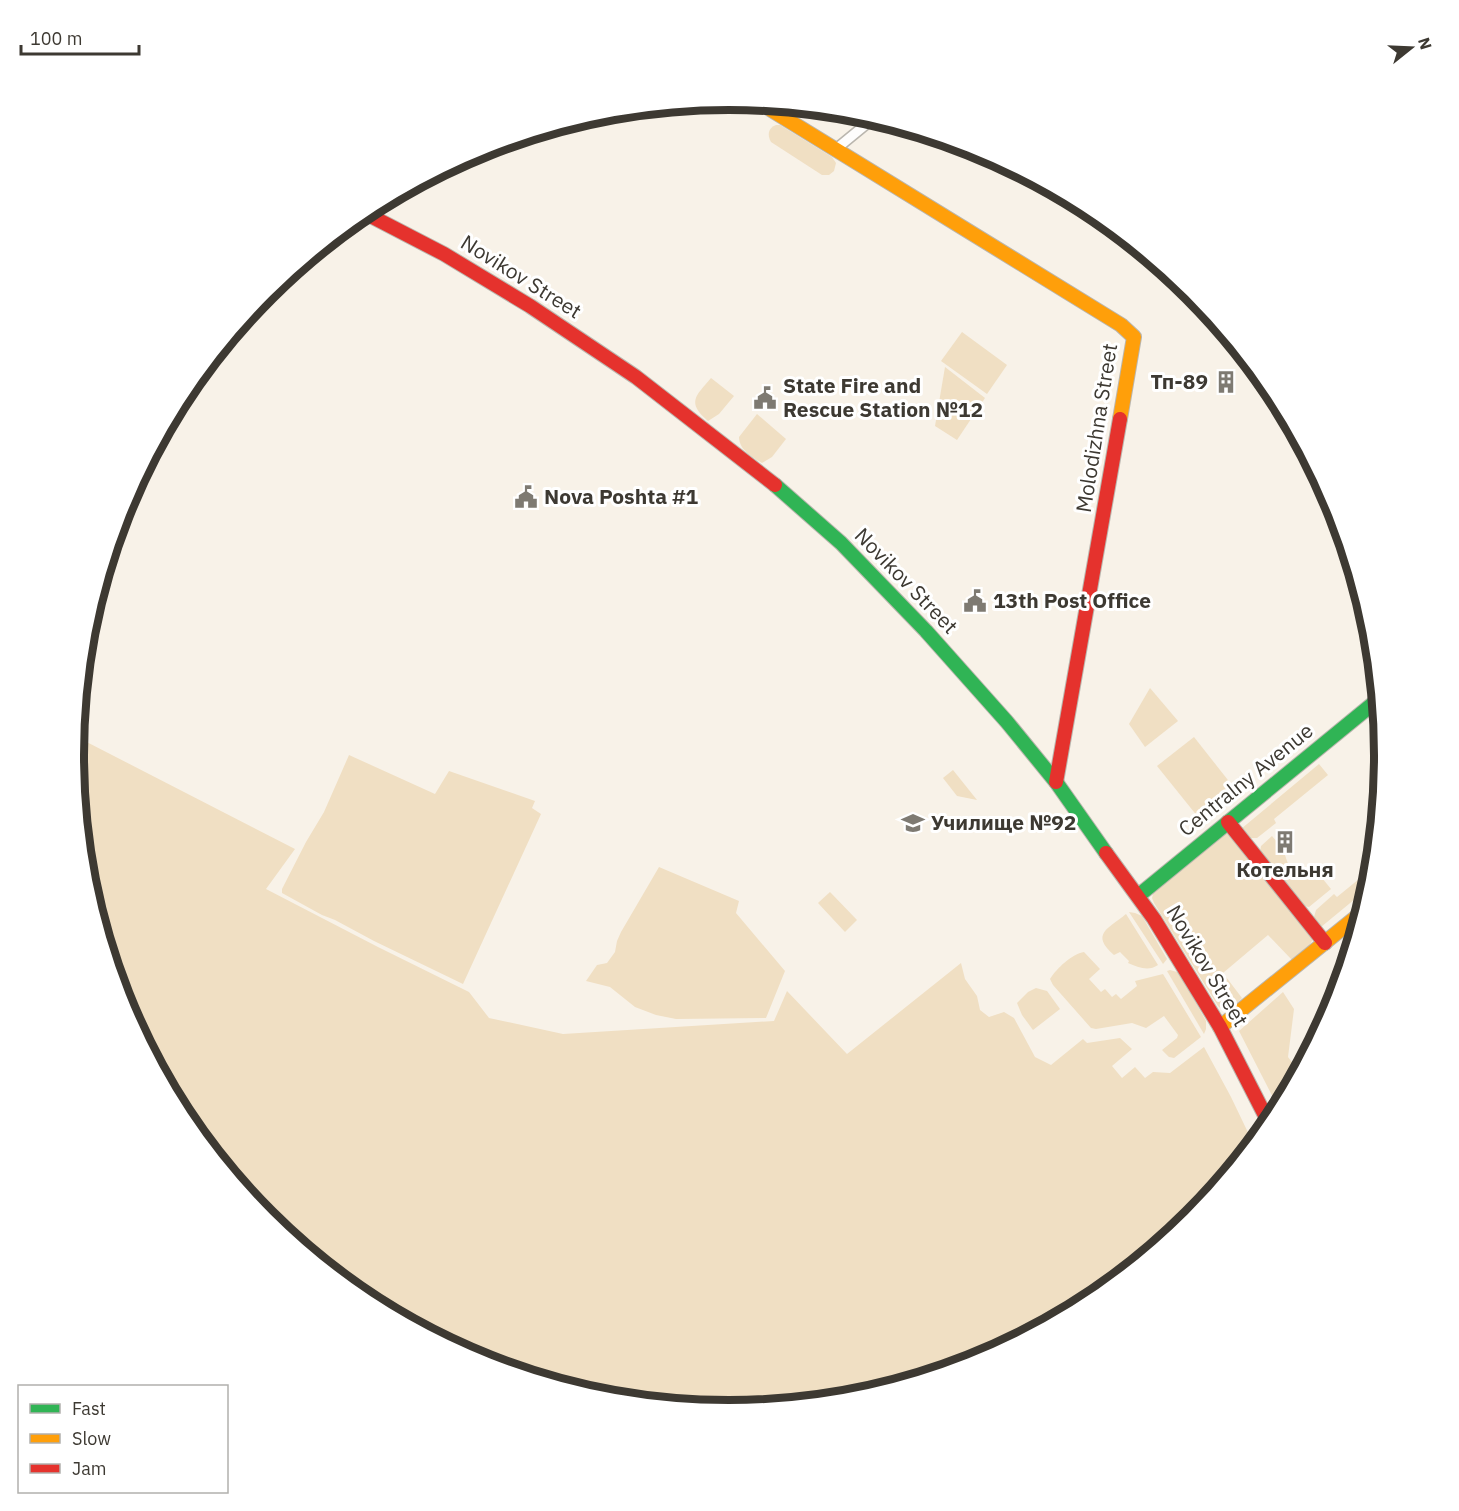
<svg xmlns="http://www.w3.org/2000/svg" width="1459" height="1511" font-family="'IBM Plex Sans',sans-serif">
<rect width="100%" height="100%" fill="#f8f2e8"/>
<!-- green -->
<g fill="#f0dfc3">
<path d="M776 125H780L832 157 836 163 834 171 829 175H822L771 142C767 135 768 128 776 125Z"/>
<path d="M962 332 1007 365 987 394 941 361Z"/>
<path d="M945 367 985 398 957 440 935 426Z"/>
<path d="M711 378 734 396 719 414 708 421C686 402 696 396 711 378Z"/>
<path d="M757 414 786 439 772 457 762 463C751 457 739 449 739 437Z"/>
<path d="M1150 688 1178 721 1145 747 1129 724Z"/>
<path d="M75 736 295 849 266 889 378 947 469 992 489 1018 563 1034 774 1021 787 991 847 1054 961 963 965 979 977 996 980 1010 989 1017 1004 1012 1014 1018 1035 1057 1051 1065 1083 1039 1087 1043 1120 1038 1132 1049 1112 1066 1122 1078 1135 1067 1145 1078 1153 1072 1170 1073 1204 1047 1231 1097 1254 1145 1193 1220 1094 1301 980 1362 857 1399 729 1411 601 1399 478 1361 365 1301 265 1219 184 1120 123 1006 86 883 74 755Z"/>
<path d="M1194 737 1235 789 1198 817 1157 766Z"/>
<path d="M349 755 435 794 449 771 535 801 532 808 541 814 463 984 374 941 335 920 322 915 282 893V889L306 842 324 812Z"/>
<path d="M1319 764 1328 775 1274 819 1276 823 1257 838H1249L1241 829Z"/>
<path d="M953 770 977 800 957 796 943 778Z"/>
<path d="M1229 833 1313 939 1309 946 1292 960 1268 935 1223 973 1242 998C1235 1005 1227 1015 1218 1006L1154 903 1152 898 1154 890 1224 834Z"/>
<path d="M1272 836C1276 841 1282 846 1284 852 1285 855 1286 858 1287 861 1293 877 1303 879 1318 873L1331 889 1309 907 1304 906 1260 852 1261 846Z"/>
<path d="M1375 866 1372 885 1321 927 1314 917 1316 910 1334 894 1337 897Z"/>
<path d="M659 867 739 901 736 913 785 971 766 1018 676 1019 656 1015 635 1007 610 987 586 981 597 965 607 963 615 952 617 941 621 932Z"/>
<path d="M830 892 857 920 845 932 818 903Z"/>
<path d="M1129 912 1135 913 1142 916 1167 959 1163 964Z"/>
<path d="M1126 914 1158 965C1148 972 1138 967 1128 963L1129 961 1120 952 1114 955C1090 934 1108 929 1126 914Z"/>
<path d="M1084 952 1100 969 1089 979 1101 992 1105 989 1112 997 1116 994 1121 999 1137 986 1135 981 1163 974 1201 1037 1174 1058 1169 1057 1162 1050 1177 1038 1178 1035 1164 1016 1146 1028 1132 1023 1096 1029 1091 1028 1053 985 1050 979C1057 968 1072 954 1084 952Z"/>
<path d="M1170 970 1177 972 1181 976 1206 1021V1029L1204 1034 1167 971Z"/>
<path d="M1036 988 1047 991 1060 1009 1033 1030 1022 1015 1017 1003 1028 992Z"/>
<path d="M1283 992 1294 1009 1288 1057 1300 1073 1280 1111 1239 1031Z"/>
</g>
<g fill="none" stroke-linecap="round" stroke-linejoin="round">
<!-- street casing -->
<g stroke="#bab6ae" stroke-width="12">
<path id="street" d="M836 149 875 117"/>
</g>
<!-- fast casing -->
<g stroke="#bab6ae" stroke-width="16">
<g id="fast">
<path d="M775 485 841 543 926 631 1007 722 1056 782 1106 853"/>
<path d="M1138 896 1380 698"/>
</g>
</g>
<!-- slow casing -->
<g stroke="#bab6ae" stroke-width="16">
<g id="slow">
<path d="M760 103 1121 325 1134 337 1120 419"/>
<path d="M1220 1027 1365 910"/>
</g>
</g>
<!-- jam casing -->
<g stroke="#bab6ae" stroke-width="16">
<g id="jam">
<path d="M363 212 444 254 530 306 636 377 775 485"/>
<path d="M1056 782 1120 419"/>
<path d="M1228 822 1325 943"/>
<path d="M1106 853 1154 919 1220 1027 1270 1125"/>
</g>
</g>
<!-- street -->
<use href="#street" stroke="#fefdfc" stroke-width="9"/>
<!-- fast -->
<use href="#fast" stroke="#30b455" stroke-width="14"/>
<!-- slow -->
<use href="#slow" stroke="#ff9f0a" stroke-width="14"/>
<!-- jam -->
<use href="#jam" stroke="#e5322d" stroke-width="14"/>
</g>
<!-- icons -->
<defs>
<g id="building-bare" transform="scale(1.8)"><path d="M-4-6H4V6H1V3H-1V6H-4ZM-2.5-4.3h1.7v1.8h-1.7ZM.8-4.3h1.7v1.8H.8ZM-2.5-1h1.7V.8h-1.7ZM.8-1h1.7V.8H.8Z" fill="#7e7a72" stroke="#fff" stroke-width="2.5" paint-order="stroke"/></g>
<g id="civic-bare" transform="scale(1.8)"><path d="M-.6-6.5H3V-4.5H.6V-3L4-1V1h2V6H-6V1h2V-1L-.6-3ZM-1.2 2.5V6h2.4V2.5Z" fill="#7e7a72" stroke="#fff" stroke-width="2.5" paint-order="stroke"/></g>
<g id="university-bare" transform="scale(1.8)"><path d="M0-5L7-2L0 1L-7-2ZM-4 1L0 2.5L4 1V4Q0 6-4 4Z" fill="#7e7a72" stroke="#fff" stroke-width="2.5" paint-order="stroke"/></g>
</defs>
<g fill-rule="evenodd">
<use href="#building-bare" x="1226" y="382"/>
<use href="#civic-bare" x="765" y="398"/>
<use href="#civic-bare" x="526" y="497"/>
<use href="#civic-bare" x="975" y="601"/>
<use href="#university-bare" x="913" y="823"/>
<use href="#building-bare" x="1285" y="842"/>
</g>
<g text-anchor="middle" stroke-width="6" stroke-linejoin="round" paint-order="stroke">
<!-- street labels -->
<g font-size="21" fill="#3d3932" stroke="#fff">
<text transform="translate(521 277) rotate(32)" y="7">Novikov Street</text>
<text transform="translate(1097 428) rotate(-81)" y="7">Molodizhna Street</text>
<text transform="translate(906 581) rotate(46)" y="7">Novikov Street</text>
<text transform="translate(1246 780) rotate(-39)" y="7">Centralny Avenue</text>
<text transform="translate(1207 966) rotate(59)" y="7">Novikov Street</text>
</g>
<!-- poi labels -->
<g font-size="21" font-weight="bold" fill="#3d3932" stroke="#fff" text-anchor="start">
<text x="1208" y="389" text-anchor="end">Тп-89</text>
<text x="783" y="393">State Fire and<tspan x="783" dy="24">Rescue Station №12</tspan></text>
<text x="544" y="504">Nova Poshta #1</text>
<text x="993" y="608">13th Post Office</text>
<text x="931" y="830">Училище №92</text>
<text x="1285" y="877" text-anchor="middle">Котельня</text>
</g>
</g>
<!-- crop -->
<path d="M0 0H1459V1511H0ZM84 755a645 645 0 1 1 1290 0a645 645 0 1 1-1290 0Z" fill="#fff" fill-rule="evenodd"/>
<path fill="none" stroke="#3d3932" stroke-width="8" d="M84 755a645 645 0 1 1 1290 0a645 645 0 1 1-1290 0Z"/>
<!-- legend -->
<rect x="18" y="1385" width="210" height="108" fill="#ffffff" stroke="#b1b0ad" stroke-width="1.5"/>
<rect x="30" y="1404" width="30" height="9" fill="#30b455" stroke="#b1b0ad" stroke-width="1.5"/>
<text x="72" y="1415" font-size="18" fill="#3d3932">Fast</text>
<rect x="30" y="1434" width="30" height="9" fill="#ff9f0a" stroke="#b1b0ad" stroke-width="1.5"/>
<text x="72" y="1445" font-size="18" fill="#3d3932">Slow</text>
<rect x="30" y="1464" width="30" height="9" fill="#e5322d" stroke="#b1b0ad" stroke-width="1.5"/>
<text x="72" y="1475" font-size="18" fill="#3d3932">Jam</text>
<!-- north arrow -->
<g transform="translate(1411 48) rotate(72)" stroke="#ffffff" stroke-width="4.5" paint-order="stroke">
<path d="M0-4.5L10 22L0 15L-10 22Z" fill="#3d3932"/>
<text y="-9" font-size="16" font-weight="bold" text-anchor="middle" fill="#3d3932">N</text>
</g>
<!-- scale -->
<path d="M21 45v9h118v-9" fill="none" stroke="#3d3932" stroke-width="3"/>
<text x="30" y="45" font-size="18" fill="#3d3932" stroke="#ffffff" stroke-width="4.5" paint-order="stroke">100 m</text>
</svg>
